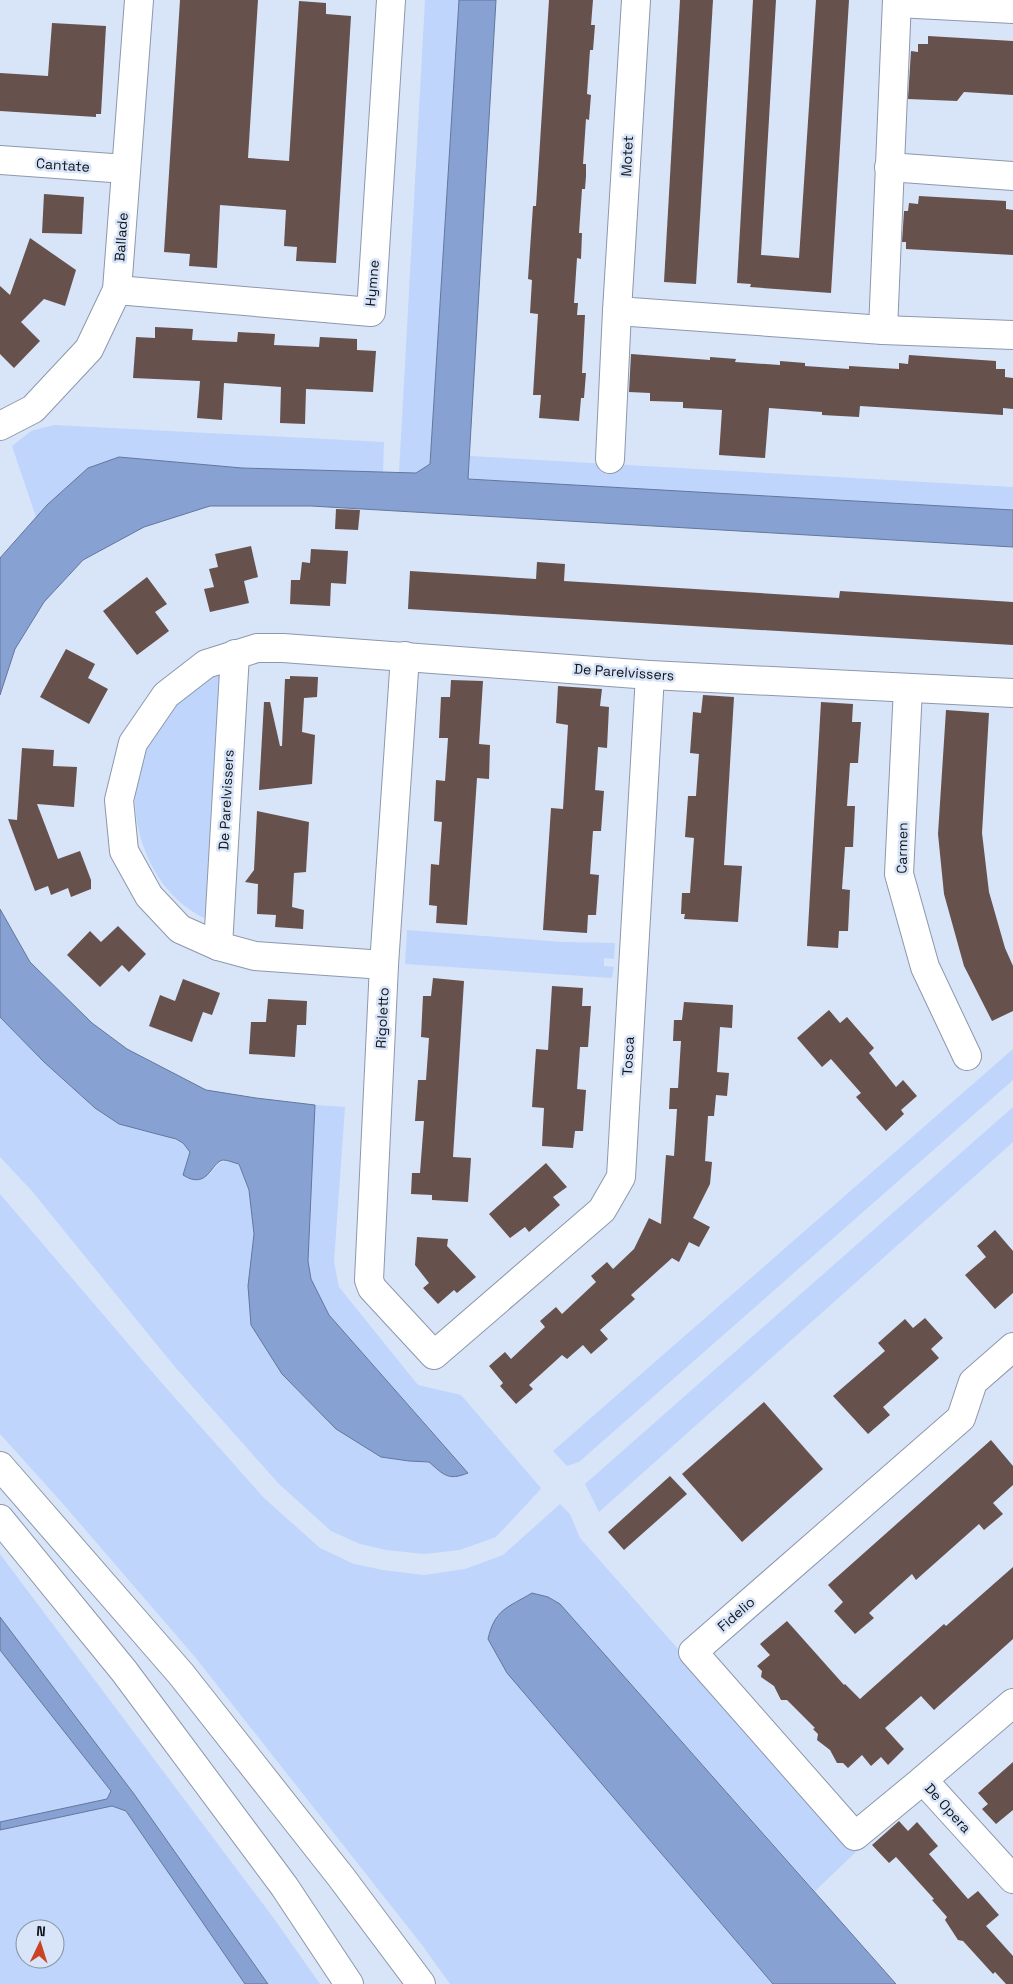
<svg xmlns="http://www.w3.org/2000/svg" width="1013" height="1984" font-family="'Space Grotesk',sans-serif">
<rect width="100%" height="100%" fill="#d8e4f8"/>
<!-- green -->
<g fill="#c0d5fc" fill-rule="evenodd">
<path d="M425 0H459L430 464 416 473H399Z"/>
<path d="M54 425 384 442 383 472 242 468 119 457 88 468 47 505 36 517 12 446 31 431Z"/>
<path d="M470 456 1013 487V510L468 479Z"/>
<path d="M223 669 209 920C148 895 122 815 141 755 144 745 165 712 173 703 180 693 211 677 223 669Z"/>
<path d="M407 930 562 942 615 943 614 959 604 958V966L614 967 612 978 405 964Z"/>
<path d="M0 1017 44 1062 95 1108 183 1143 190 1152 183 1175 210 1174C221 1160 221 1159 239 1164L249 1190 254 1234 248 1286 336 1429 381 1457 409 1461 429 1462C443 1474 450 1482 468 1472L329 1315 311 1279 308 1261 315 1105 345 1107 334 1262 339 1287 418 1385 461 1395 541 1488 539 1491 496 1537 460 1550 424 1554 386 1550 360 1544 331 1531 279 1484 175 1367 31 1190 0 1157Z"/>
<path d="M1013 1049V1080L579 1462 567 1466 553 1451Z"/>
<path d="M1013 1107V1142L599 1512 585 1484Z"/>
<path d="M0 1194 160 1381 264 1498 320 1548 354 1564 383 1570 424 1575 465 1569 503 1555 560 1504 570 1514 580 1538 852 1846 858 1850 815 1891 560 1604 532 1594 496 1616 507 1673 773 1984H450L422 1945 195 1657 64 1505 0 1434Z"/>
<path d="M0 1554 275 1920 320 1984H268L134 1794 0 1617Z"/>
<path d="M0 1650 111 1791 108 1799 0 1822Z"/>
<path d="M112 1806 126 1811 245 1984H0V1830ZM25 1929H55V1959H25Z"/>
</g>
<!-- water -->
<g fill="#86a1d2" stroke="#63779b">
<path d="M459 0H496L468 479 1013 510V547L311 506H210L144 527 83 560 44 602 15 649 0 695V558L47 505 88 468 119 457 242 468 416 473 430 464Z"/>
<path d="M0 909 30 962 92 1023 127 1049 206 1090 256 1098 315 1105 308 1261 311 1279 329 1315 468 1473C448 1481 444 1475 429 1462L409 1461 381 1457 336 1429 282 1374 251 1325 248 1286 254 1234 249 1190 239 1164C234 1163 228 1160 223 1160 211 1162 208 1191 183 1175L190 1152 183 1143 176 1139 119 1124 95 1108 44 1062 0 1017Z"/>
<path d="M532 1593 548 1597 560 1604 896 1984H773L507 1673 488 1639C495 1609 507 1608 532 1593Z"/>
<path d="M0 1617 134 1794 268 1984H245L126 1811 112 1806 0 1830V1822L107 1799 111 1791 0 1650Z"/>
</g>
<!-- building -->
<g fill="#67514c">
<path d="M180 0H258L248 158 289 161 299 1 326 3V14L351 16 336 263 296 261 297 247 284 246 286 210 220 205 217 268 189 266 190 254 164 252Z"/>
<path d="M549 0H593L591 25H595L593 50H590L587 94 591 95 589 120 586 119 583 164H586V176L585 189H582L579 233H582L581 259 577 258 574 303H578L577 315H585L582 373H586L584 398H581L579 421 539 418 541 395H533L538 314 530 313 532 280 528 279 533 206H536Z"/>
<path d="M680 0H713L696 284 664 282Z"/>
<path d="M753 0H776L761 255 799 258 816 0H849L831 293 750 287 751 284 737 283Z"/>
<path d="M52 23 106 26 101 114H96V117L0 111V73L48 76Z"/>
<path d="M928 36 1013 41V95L964 92 957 101 908 99 911 51 918 52V44H928Z"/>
<path d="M44 194 84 197 82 234 42 233Z"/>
<path d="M919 196 1006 201V209L1013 210V255L906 249V242H902L904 211H908L909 203 918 204Z"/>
<path d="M30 238 76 270 65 306 44 299 21 322 40 341 14 368 0 354V286L10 295Z"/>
<path d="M155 327 193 329 192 340 237 342 238 332 275 334 274 345 319 347 320 337 357 339V350L376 351 373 392 306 389 305 424 280 423 281 387 224 383 222 420 197 418 200 381 133 378 136 337 155 338Z"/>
<path d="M631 354 710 360V357L736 359 735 362 780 365V361L805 363V366L849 369V366L899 369V363L908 364 909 355 996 361V369H1005V377L1013 378V409L1003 408V415L860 406 859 417 822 415V412L769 408 765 458 719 455 722 410 683 408V402L650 401V393L629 392Z"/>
<path d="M336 509 360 510 358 530 335 529Z"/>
<path d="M251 546 258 577 244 581 249 603 210 612 204 589 214 587 209 569 218 567 215 554Z"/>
<path d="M311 549 348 551 346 584 331 583 330 606 290 604 291 580H300L302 562 310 563Z"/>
<path d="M537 562 565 564 564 581 839 598 840 591 1013 602V645L408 609 410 571 536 579Z"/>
<path d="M147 577 167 604 155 612 169 631 137 655 103 611Z"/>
<path d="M66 649 95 664 88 678 108 689 89 724 40 697Z"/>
<path d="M290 676 318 677 317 697 304 698 302 732 315 735 312 784 259 790 264 702H270L280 746H282L285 679H290Z"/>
<path d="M451 680 483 681 479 744 490 745 489 779 477 778 467 925 436 923 437 906 429 905 431 864 439 865 442 822 434 821 436 780 445 781 448 738H439L441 697H450Z"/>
<path d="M558 686 602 689 600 706 609 707 607 748 598 747 595 790 604 791 601 831H593L590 874 599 875 596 915H588L587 933 543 930 551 808 563 809 568 725 556 723Z"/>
<path d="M703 695 734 697 724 865 742 866 738 922 684 919 685 914H681L682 893H690L694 838 685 837 688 796H696L699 754 690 753 693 712 701 713Z"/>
<path d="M821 702 853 704 852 722H861L858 763H850L847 806H855L853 847H845L842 889 850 890 848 931H839L838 948 807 946Z"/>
<path d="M946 710 989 713 982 833 989 892 1005 948 1013 966V1011L992 1021 964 966 944 894 938 834Z"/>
<path d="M22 748 54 750 53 766 77 767 74 807 37 804 58 859 80 851 91 880V889L71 897 68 888 51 895 48 886 35 891 8 819 17 820Z"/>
<path d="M257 811 309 822 306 872 294 873 292 907 304 910 303 929 275 927 276 915 257 914 258 884 245 882 254 870Z"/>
<path d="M118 926 146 954 129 972 122 965 100 987 67 955 90 931 101 942Z"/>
<path d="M433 978 464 981 453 1157 471 1158 468 1202 432 1200V1195L411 1194 412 1173H420L424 1121H415L418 1080H426L429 1038 421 1037 423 996H431Z"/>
<path d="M183 979 220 993 212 1015 203 1012 192 1042 149 1026 160 995 175 1001Z"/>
<path d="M552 986 583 988 582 1006H591L588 1047H580L577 1089 586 1090 583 1131H575L573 1148 542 1146 544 1108 532 1107 536 1049 548 1050Z"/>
<path d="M268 999 307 1001 306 1025H297L295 1057 249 1054 251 1022H266Z"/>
<path d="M684 1002 733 1005 732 1028 720 1027 717 1072 729 1073 727 1096 716 1095 714 1116H708L705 1161 712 1162 710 1184 693 1218 710 1227 699 1247 689 1242 679 1262 672 1258 631 1295 635 1299 600 1330 608 1339 591 1354 583 1345 567 1359 562 1355 529 1385 533 1389 516 1404 500 1386 503 1383 489 1366 505 1352 511 1359 545 1327 540 1321 556 1307 562 1314 596 1282 591 1276 607 1262 613 1269 634 1249 649 1218 661 1224 666 1155 674 1156 677 1109H669L670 1088H678L681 1041H673L674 1020H682Z"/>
<path d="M829 1010 840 1023 847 1017 874 1048 869 1053 896 1087 903 1080 917 1096 901 1110 904 1114 886 1131 856 1097 861 1093 831 1059 822 1067 797 1038Z"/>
<path d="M546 1163 567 1187 553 1197 560 1205 529 1232 525 1227 510 1238 489 1214Z"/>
<path d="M995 1230 1013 1251V1293L995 1309 965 1275 986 1257 977 1246Z"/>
<path d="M417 1237 448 1239 447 1246 476 1277 457 1293 454 1290 438 1304 423 1288 429 1283 415 1265Z"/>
<path d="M925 1318 943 1338 931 1349 939 1358 883 1407 890 1415 868 1434 833 1396 885 1351 878 1343 905 1319 913 1328Z"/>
<path d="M764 1402 823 1469 742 1542 682 1474Z"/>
<path d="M991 1440 1013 1466V1485L993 1503 1003 1514 984 1530 979 1524 916 1580 912 1574 869 1613 874 1618 855 1634 834 1611 843 1602 828 1585Z"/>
<path d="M670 1476 687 1494 624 1550 608 1532Z"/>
<path d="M1013 1567V1639L934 1710 921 1696 885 1728 904 1749 888 1765 881 1757 871 1766 862 1755 848 1768 843 1763H837L830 1750 817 1740 818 1734 813 1729 815 1728 787 1700H781L774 1686 761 1677 762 1671 757 1666 770 1655 760 1644 787 1621 844 1685 845 1684 860 1699 944 1624 946 1626Z"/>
<path d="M1013 1762V1810L996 1824 982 1809 988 1804 978 1793Z"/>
<path d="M899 1821 908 1831 917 1822 938 1846 929 1854 968 1899 978 1891 999 1915 986 1926 1013 1956V1984H1006L995 1972 993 1974 963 1941 958 1940 945 1920 947 1917 932 1900 934 1899 896 1857 889 1863 872 1845Z"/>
</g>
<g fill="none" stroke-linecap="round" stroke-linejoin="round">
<!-- street casing -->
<g stroke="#8d98ab" stroke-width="30">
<g id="street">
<path d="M636 0 617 311 883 330 897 0"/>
<path d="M897 3 1013 9"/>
<path d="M0 160 126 169"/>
<path d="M889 167 1013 176"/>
<path d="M117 290 371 312 391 0"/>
<path d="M883 330 1013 335"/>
<path d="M0 426 33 409 89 349 117 290 139 0"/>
<path d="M610 459 617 311"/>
<path d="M405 656 384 965 369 1280 372 1288 434 1355 602 1210 621 1177 650 675"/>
<path d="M908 688 899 874 925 967 967 1056"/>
<path d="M218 946 235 654"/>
<path d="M384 965 255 956 218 946 180 929 149 896 124 851 119 800 133 743 166 695 206 664 257 648H283L650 675 1013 693"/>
<path d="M1013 1703 923 1780 1013 1879"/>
<path d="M923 1780 855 1836 693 1652 961 1418 973 1382 1013 1347"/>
</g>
</g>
<!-- highway casing -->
<g stroke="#8d98ab" stroke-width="30">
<g id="highway">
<path d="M0 1466 181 1674 341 1877 421 1984"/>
<path d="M0 1519 124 1671 284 1886 349 1984"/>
</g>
</g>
<!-- street -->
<use href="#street" stroke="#fff" stroke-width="28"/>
<!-- highway -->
<use href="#highway" stroke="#fff" stroke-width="28"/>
</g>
<g text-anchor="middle" stroke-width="5" stroke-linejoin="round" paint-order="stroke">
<!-- street labels -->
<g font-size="14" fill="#10141a" stroke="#d8e4f8">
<text transform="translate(627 156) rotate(-87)" y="5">Motet</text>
<text transform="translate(63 165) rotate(4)" y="5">Cantate</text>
<text transform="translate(121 237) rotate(-86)" y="5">Ballade</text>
<text transform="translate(372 283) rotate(-85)" y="5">Hymne</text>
<text transform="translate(624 672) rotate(4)" y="5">De Parelvissers</text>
<text transform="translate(226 800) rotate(-87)" y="5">De Parelvissers</text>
<text transform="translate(902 848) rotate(-89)" y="5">Carmen</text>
<text transform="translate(382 1018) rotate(-87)" y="5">Rigoletto</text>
<text transform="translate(628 1056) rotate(-87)" y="5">Tosca</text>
<text transform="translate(736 1614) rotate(-41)" y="5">Fidelio</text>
<text transform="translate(948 1808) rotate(48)" y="5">De Opera</text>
</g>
</g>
<!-- north arrow -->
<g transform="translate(40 1944) rotate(4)"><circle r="24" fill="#d8e4f8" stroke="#88919f"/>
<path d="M0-4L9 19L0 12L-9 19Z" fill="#cb4124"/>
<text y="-8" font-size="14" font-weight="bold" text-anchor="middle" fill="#10141a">N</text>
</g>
</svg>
